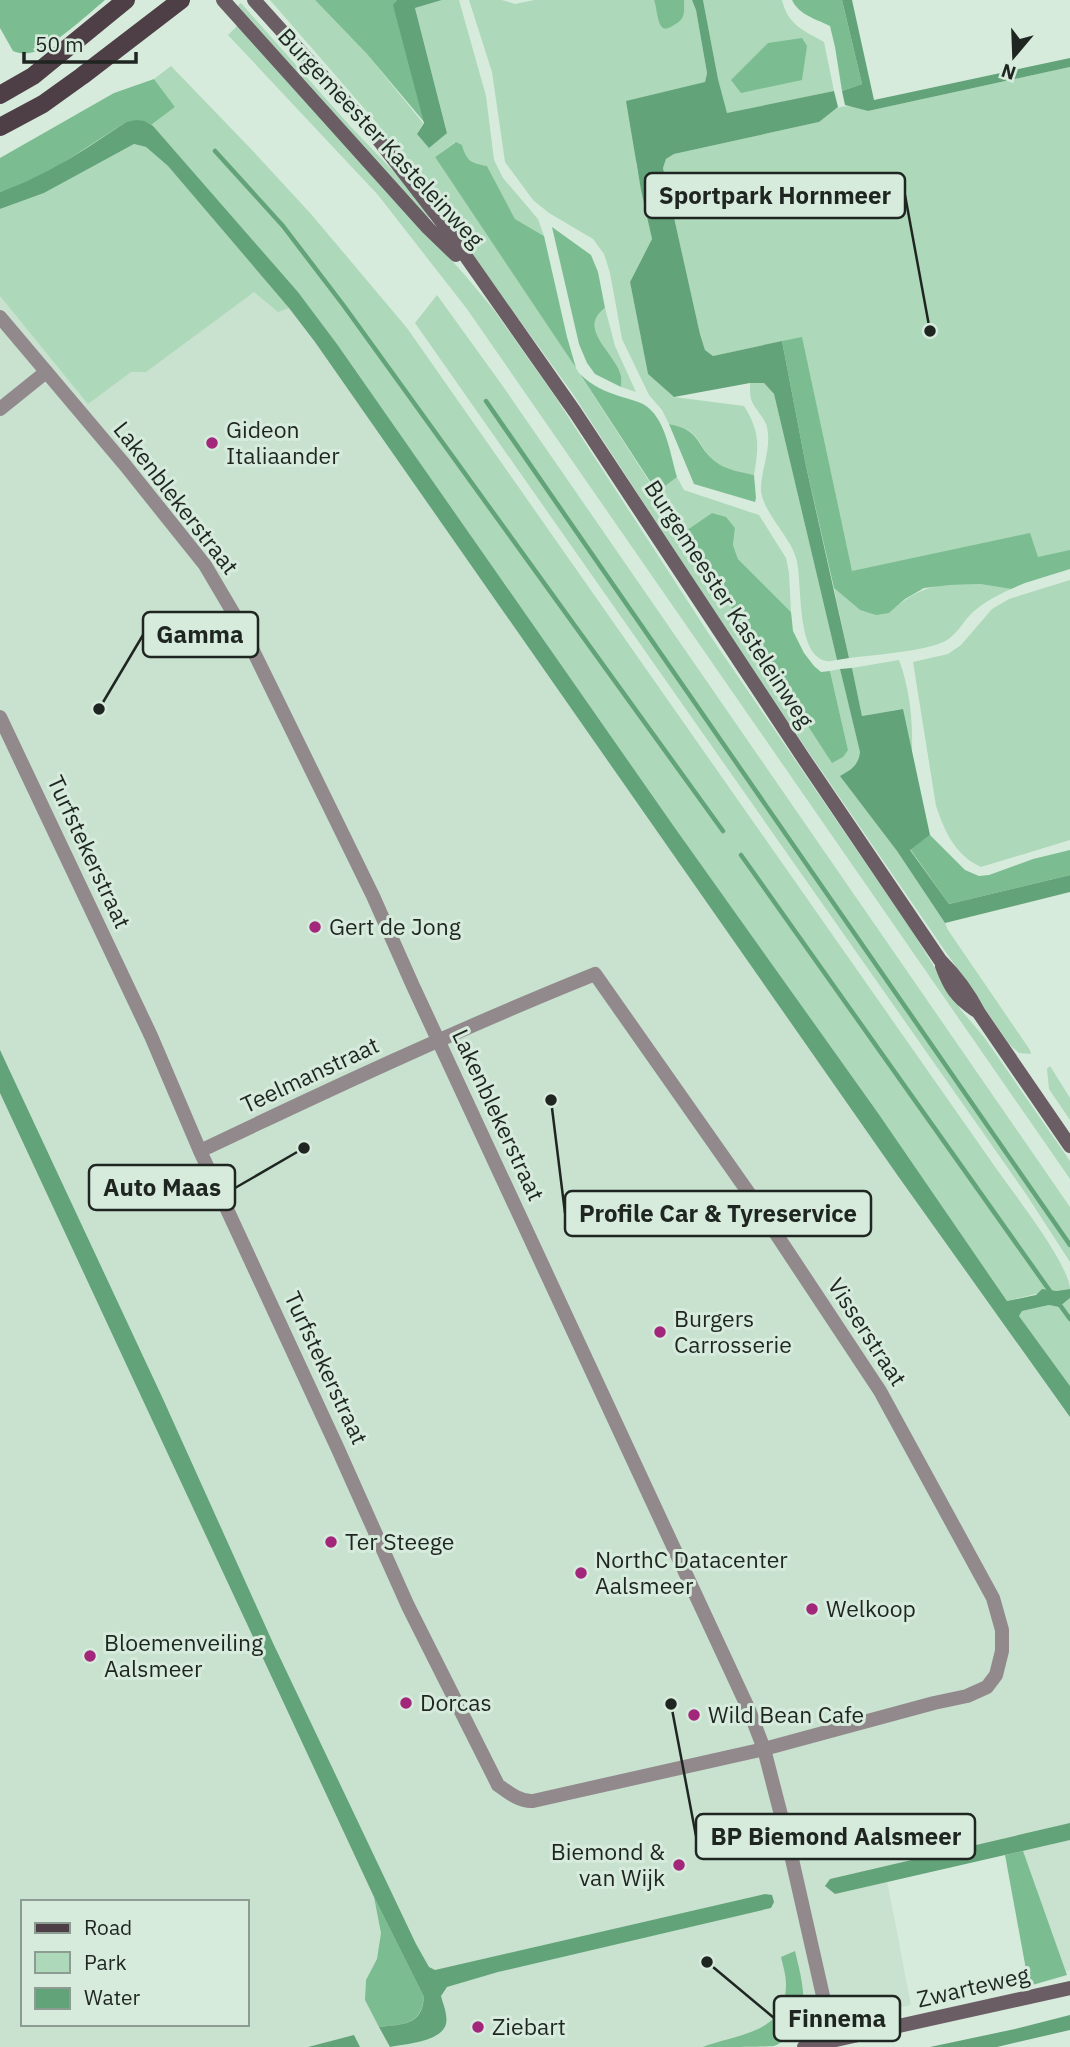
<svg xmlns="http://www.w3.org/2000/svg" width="1070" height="2047" font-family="'IBM Plex Sans',sans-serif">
<rect width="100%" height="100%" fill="#d7ebdd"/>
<!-- built -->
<path fill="#c8e2cf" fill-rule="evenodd" d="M0 226 265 269 1070 1411V1970L1034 1978 1008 1844 886 1875 911 2005 732 2047H0ZM23 1902H247V2024H23Z"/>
<!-- green -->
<g fill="#add8ba">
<path d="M270 0H315L367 54 423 123 417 134 447 132 415 8 442 0H459L486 96 494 160 503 178 538 219 544 236 515 219 487 166C470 163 465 157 455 142L435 157 550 328 656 492 677 477 684 490 759 515 786 558 789 573 791 612 738 559 733 545 735 528 683 533 848 750 830 671 840 669 860 751C858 768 853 767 841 776L897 851 945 923 948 930 1030 1050 1031 1054 1019 1053 1009 1044 757 677 573 394 376 122Z"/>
<path d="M469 0H502L515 4 534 0H654L658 7 659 17 684 6V0H692L696 10 707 73 705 82 636 163 652 239 630 282 648 374 674 397 744 406C760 431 759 446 754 475 742 472 726 470 716 462 695 445 703 430 669 424L662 410 649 395 622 339 610 273 604 254 593 239 549 213 533 200 505 162 492 72Z"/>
<path d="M703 0H782C788 25 803 30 824 42L834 91 727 114 718 79Z"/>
<path d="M241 3 350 126 398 176 430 217 427 218 235 8Z"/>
<path d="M238 25 464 274 494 310 554 395 709 634 912 931 961 1010 984 1037 1070 1161V1179L467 309 378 195 228 35Z"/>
<path d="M171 66 252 150 311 214 407 328 998 1171C1015 1195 1069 1264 1070 1289L1040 1293 1007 1301 878 1113 675 828 337 344 298 292 151 125 175 107 154 79Z"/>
<path d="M1070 67V555L846 575 793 339 713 356 705 350 700 334 663 168 666 159 674 154 819 122C839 104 842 103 868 111Z"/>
<path d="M134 144 146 147 168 166 289 308 278 312 254 292 146 372H131L88 404 0 296V209L44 193Z"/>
<path d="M437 295 502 385 1070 1207V1262L1026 1194 415 323Z"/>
<path d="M605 308 615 346 636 392 621 387C621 383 622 379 621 376 616 353 576 329 605 308Z"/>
<path d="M750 383H764L774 394 837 660C834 660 830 662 827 661 795 657 803 580 796 558 790 536 764 514 761 491 760 472 772 449 767 427 764 416 754 409 751 399 750 395 750 388 750 383Z"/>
<path d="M1070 580V840L981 867C955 855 945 832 936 806L913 662 948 654 961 645 992 609 1009 599Z"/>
<path d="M980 584 1011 589C998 595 984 602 973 612 964 620 958 633 947 640 930 651 872 655 849 658L834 588 860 610 889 613C923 583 937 585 980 584Z"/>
<path d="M899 660C910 689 913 722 912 753L902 709 862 716 852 668Z"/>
<path d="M1050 1066 1070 1098V1120L1049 1089 1047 1069Z"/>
<path d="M1070 1298V1386L1019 1316 1022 1311 1049 1305 1059 1307Z"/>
</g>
<!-- forest -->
<g fill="#7bbd91">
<path d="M0 0H105C88 14 49 51 29 53 23 54 18 53 13 51L0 28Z"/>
<path d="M315 0H397L394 5 425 123 367 54Z"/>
<path d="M654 0H684C684 12 686 19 674 25 670 27 667 30 663 28 657 24 657 7 654 0Z"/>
<path d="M792 0H842L862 84 842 91 835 47 830 26C816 19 799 15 792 0Z"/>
<path d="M802 38 807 46 802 80 741 93 731 80 768 43Z"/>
<path d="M154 79 175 107 151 125 145 121 126 122 55 168 21 185 0 192V158L114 93Z"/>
<path d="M456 142 462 145C466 161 472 163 487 166L515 219 544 236 567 337 576 368 435 157Z"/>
<path d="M552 227 591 255 598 272 605 308C576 329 616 353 621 376 622 379 621 383 621 387L595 374 587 363 579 344Z"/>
<path d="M802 337 852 571 1030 533 1038 557 1070 550V569L1025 583 1011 589 980 584 950 585 924 588 905 599 889 613 876 615 860 610 834 588 806 466 782 341Z"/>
<path d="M580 374C592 386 606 392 622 397 629 399 637 401 643 404 666 417 670 454 677 477L657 492Z"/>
<path d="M669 424C702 430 695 446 716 462 726 470 742 472 754 475L756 498 755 502 694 484Z"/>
<path d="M712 513 726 517 735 528 733 545 738 559 791 612 793 631 804 653 814 666 821 672 830 671 848 750 843 757 832 763 683 533Z"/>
<path d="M930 835 965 870 979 876 989 875 1033 859 1070 850V875L949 904 910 849Z"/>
<path d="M1023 1851 1067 1975 1029 1986 1005 1855Z"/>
<path d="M374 1897 424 1997C421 2026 403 2024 379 2027L365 2000 366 1980 377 1959 381 1933Z"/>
<path d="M795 1951C801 1977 812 2011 791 2033 786 2038 781 2044 774 2046 762 2047 719 2047 703 2047 739 2033 786 2034 786 1984 786 1975 783 1966 781 1957Z"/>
</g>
<!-- water -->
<g fill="#63a379">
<path d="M397 0H442L415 8 447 133 429 148 417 134 424 123 393 5Z"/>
<path d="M692 0H703L718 79 727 113 834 91 838 107 819 122 674 154 666 159 663 168 700 334 705 350 713 356 782 341 806 466 849 658 837 660 774 394 764 383H750L674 397 648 374 630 282 652 239 641 190 626 101 705 82 707 73 696 10Z"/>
<path d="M842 0H852L874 100 1070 58V67L868 111 845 105 842 91 862 84Z"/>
<path d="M136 120 145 121 153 126 298 292 337 344 675 828 878 1113 1007 1301 1036 1295 1042 1289 1056 1291 1070 1289V1298L1059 1307 1049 1305 1022 1311 1019 1316 1070 1386V1417L898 1176 315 342 289 308 168 166 146 147 134 144 44 193 0 209V192C46 176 86 149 126 122Z"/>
<path d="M852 668 862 716 903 709 930 835 910 850 949 904 1070 875V892L945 923 897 851 840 776C852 769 858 766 860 752L840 669Z"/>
<path d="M0 1050 163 1399 273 1643 416 1944 429 1967 435 1970 765 1894 772 1895 774 1902 771 1908 498 1972 447 1987 441 1996C443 2004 448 2015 446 2024 441 2042 405 2044 390 2047L379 2027C403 2024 422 2026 424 1997L374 1897 0 1093Z"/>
<path d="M1070 1823V1840L835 1894 825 1886 830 1879Z"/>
<path d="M1070 2015V2030L997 2047H930L1015 2029Z"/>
<path d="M354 2035 360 2047H308Z"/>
</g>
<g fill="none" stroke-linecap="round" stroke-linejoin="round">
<!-- stream -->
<g stroke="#63a379" stroke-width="4.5">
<path d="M215 151 283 226 344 306 723 831"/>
<path d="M486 401 1070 1245"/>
<path d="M741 855 1052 1294"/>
<path d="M1057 1301 1070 1319"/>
</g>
<!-- street -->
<g stroke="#92898d" stroke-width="14">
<path d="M0 317 125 465 205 565 241 626 373 896 413 986 749 1710 764 1749 789 1846 833 2040"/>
<path d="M0 409 46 372"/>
<path d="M0 717 151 1036 200 1151 337 1447 408 1606 498 1785C509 1793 520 1802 533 1801L764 1749 934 1703 967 1696 987 1687 996 1675 1002 1651V1630L993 1598 880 1391 753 1199 595 974C461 1028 330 1089 200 1151"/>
</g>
<!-- secondary -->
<g stroke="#6a5d64" stroke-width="14">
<path d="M223 0 428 228 456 255"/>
<path d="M254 0 371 130 441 221 575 412 804 759 940 960C957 977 968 992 979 1013L1070 1146"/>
<path d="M942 966C950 987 956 997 975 1010"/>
<path d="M804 2047 1070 1988"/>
</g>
<!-- primary -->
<g stroke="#4e3f47" stroke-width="18">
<path d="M0 95 33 76 126 0"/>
<path d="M0 127 43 104 82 76 181 0"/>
</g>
</g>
<!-- markers -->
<g fill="#a2267a" stroke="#d7ebdd" stroke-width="2.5">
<circle cx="212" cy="443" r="7"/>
<circle cx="315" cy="927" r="7"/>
<circle cx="660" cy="1332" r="7"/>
<circle cx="331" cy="1542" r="7"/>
<circle cx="581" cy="1573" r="7"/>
<circle cx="812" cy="1609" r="7"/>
<circle cx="90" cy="1656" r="7"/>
<circle cx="406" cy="1703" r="7"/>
<circle cx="694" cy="1715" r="7"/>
<circle cx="679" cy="1865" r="7"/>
<circle cx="478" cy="2027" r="7"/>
</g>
<g text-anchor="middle" stroke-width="6" stroke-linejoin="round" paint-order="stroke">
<!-- street labels -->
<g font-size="23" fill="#1f2621" stroke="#d7ebdd">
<text transform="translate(381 138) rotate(47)" y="8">Burgemeester Kasteleinweg</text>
<text transform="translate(176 498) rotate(52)" y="8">Lakenblekerstraat</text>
<text transform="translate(729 604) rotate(57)" y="8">Burgemeester Kasteleinweg</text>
<text transform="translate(89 852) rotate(65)" y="8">Turfstekerstraat</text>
<text transform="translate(310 1075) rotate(-25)" y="8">Teelmanstraat</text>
<text transform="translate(498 1115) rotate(65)" y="8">Lakenblekerstraat</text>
<text transform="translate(867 1332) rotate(57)" y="8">Visserstraat</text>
<text transform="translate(326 1368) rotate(65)" y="8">Turfstekerstraat</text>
<text transform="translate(973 1987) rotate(-13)" y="8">Zwarteweg</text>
</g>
<!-- poi labels -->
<g font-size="23" fill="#1f2621" stroke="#d7ebdd" text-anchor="start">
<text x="226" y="438">Gideon<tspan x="226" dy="26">Italiaander</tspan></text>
<text x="329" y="935">Gert de Jong</text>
<text x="674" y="1327">Burgers<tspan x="674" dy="26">Carrosserie</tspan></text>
<text x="345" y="1550">Ter Steege</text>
<text x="595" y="1568">NorthC Datacenter<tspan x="595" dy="26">Aalsmeer</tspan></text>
<text x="826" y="1617">Welkoop</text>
<text x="104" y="1651">Bloemenveiling<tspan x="104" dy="26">Aalsmeer</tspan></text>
<text x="420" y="1711">Dorcas</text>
<text x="708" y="1723">Wild Bean Cafe</text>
<text x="665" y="1860" text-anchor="end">Biemond &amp;<tspan x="665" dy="26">van Wijk</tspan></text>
<text x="492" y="2035">Ziebart</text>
</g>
</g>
<!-- callouts -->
<path fill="none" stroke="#1f2621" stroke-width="2.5" d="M930 331L905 195M99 709L143 635M304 1148L235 1188M551 1100L565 1213M671 1704L696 1836M707 1962L774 2018"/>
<g fill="#1f2621" stroke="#d7ebdd" stroke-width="2.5">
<circle cx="930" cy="331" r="7"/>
<circle cx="99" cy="709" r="7"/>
<circle cx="304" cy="1148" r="7"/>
<circle cx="551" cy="1100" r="7"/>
<circle cx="671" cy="1704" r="7"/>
<circle cx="707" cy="1962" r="7"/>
</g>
<g fill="#d7ebdd" stroke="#1f2621" stroke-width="2.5">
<rect x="645" y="173" width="260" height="45" rx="7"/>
<rect x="143" y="612" width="115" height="45" rx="7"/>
<rect x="89" y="1165" width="146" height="45" rx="7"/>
<rect x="565" y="1191" width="306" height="45" rx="7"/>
<rect x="696" y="1814" width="279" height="45" rx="7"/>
<rect x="774" y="1996" width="126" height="45" rx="7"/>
</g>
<g font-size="24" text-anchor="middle" font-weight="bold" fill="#1f2621">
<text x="775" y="204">Sportpark Hornmeer</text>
<text x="200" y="643">Gamma</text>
<text x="162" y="1196">Auto Maas</text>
<text x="718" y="1222">Profile Car &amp; Tyreservice</text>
<text x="836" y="1845">BP Biemond Aalsmeer</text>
<text x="837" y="2027">Finnema</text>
</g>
<!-- legend -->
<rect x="21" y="1900" width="228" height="126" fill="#d7ebdd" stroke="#8d9c92" stroke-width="2"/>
<rect x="35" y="1923" width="35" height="10" fill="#4e3f47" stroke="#8d9c92" stroke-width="2"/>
<text x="84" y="1935" font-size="21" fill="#1f2621">Road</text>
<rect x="35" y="1952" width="35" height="21" fill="#add8ba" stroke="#8d9c92" stroke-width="2"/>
<text x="84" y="1970" font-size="21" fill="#1f2621">Park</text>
<rect x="35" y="1988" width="35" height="21" fill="#63a379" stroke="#8d9c92" stroke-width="2"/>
<text x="84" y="2005" font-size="21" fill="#1f2621">Water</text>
<!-- north arrow -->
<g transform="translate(1014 56) rotate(199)" stroke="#d7ebdd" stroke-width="5" paint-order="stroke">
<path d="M0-5L12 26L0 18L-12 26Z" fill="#1f2621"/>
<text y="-10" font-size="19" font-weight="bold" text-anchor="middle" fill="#1f2621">N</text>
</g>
<!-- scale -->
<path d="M24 52v10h112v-10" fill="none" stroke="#1f2621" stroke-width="3.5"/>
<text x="35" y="52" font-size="21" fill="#1f2621" stroke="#d7ebdd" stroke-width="5" paint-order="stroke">50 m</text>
</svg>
